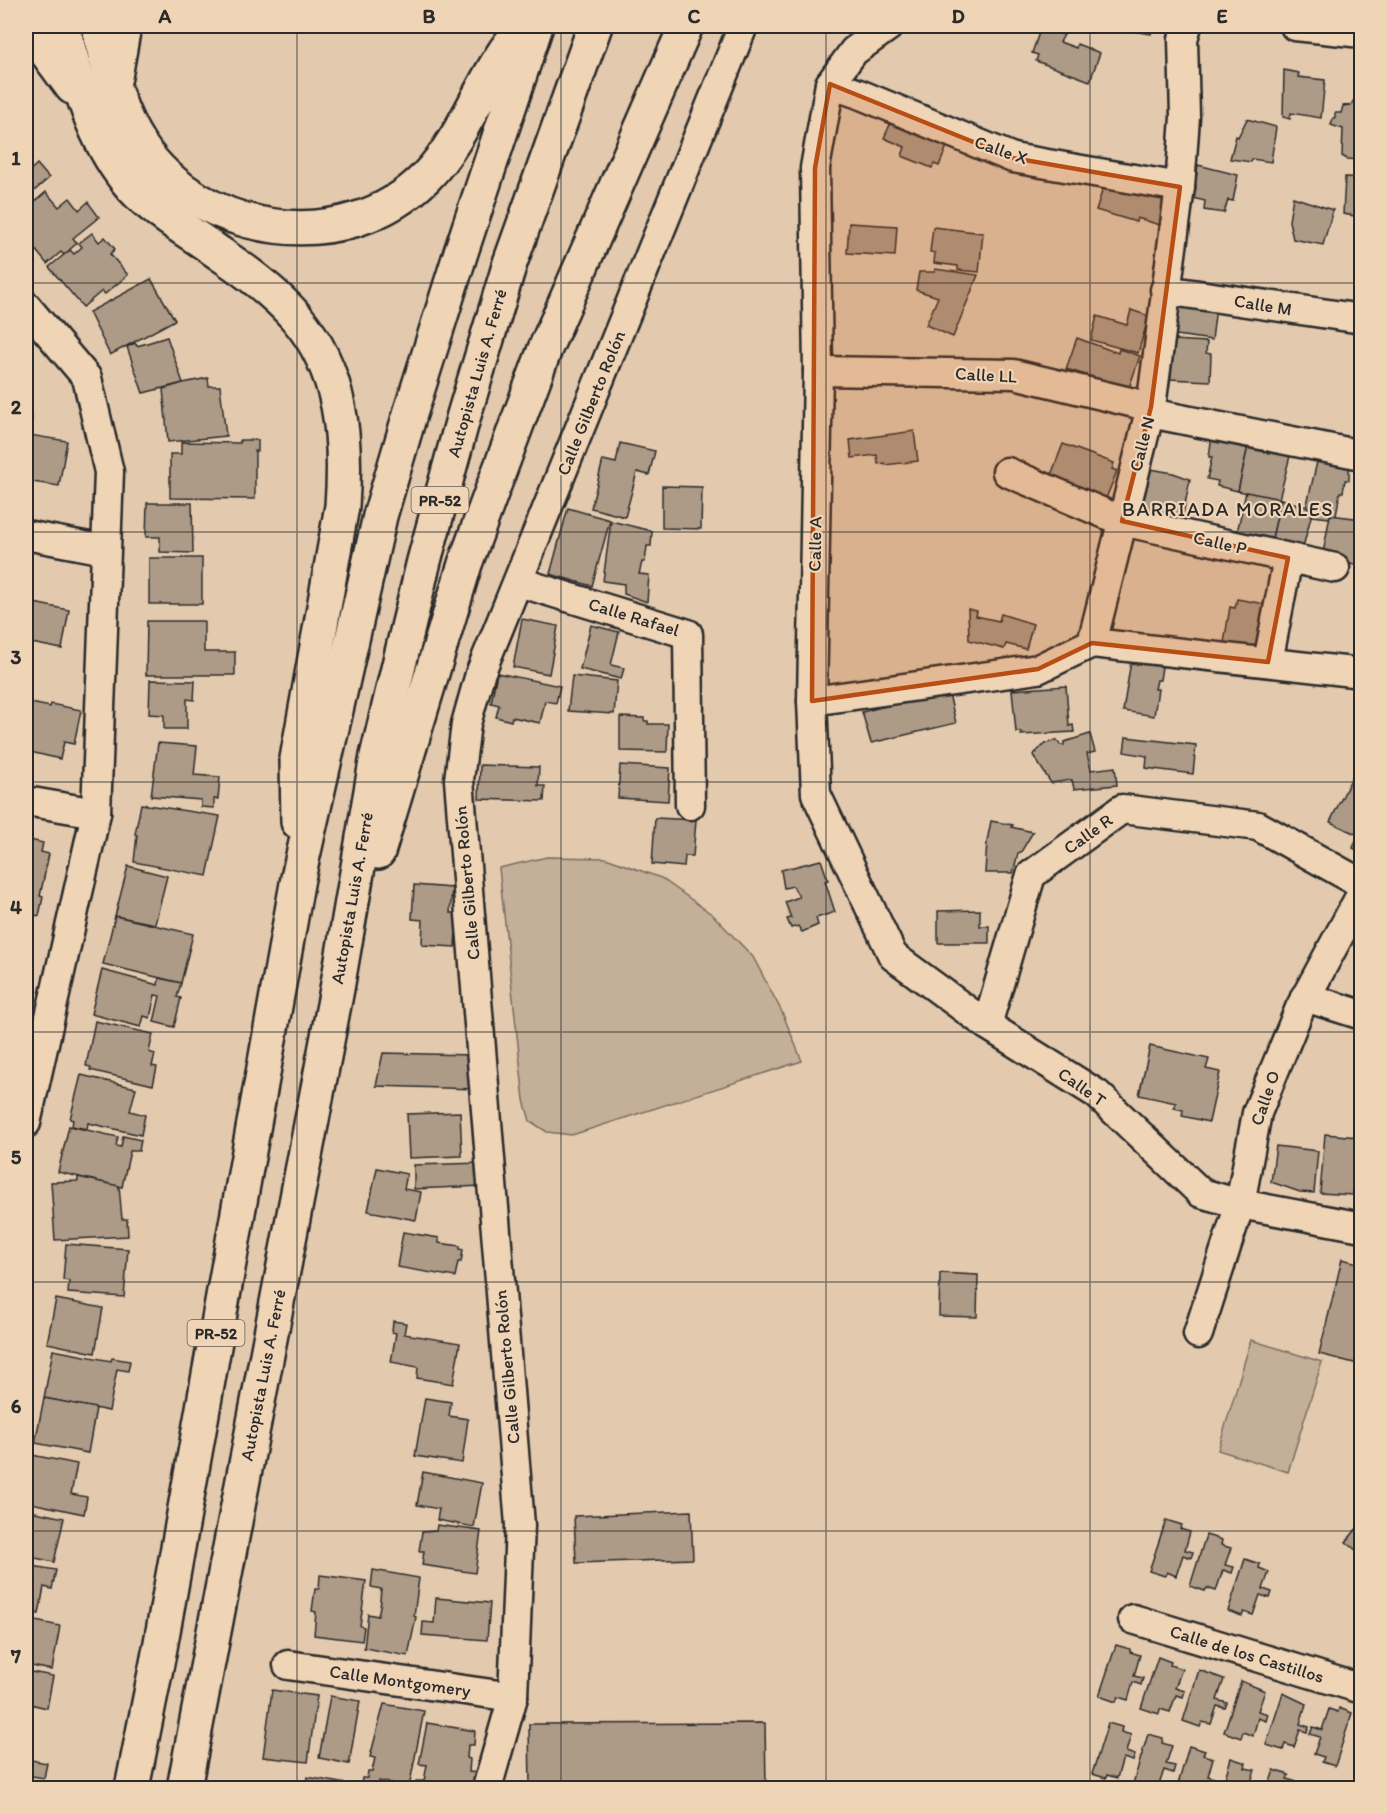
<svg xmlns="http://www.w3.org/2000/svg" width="1387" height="1814" font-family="Itim,sans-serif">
<rect width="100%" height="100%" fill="#e3caae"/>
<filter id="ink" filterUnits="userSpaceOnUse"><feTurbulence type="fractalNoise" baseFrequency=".0167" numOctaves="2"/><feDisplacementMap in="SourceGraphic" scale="12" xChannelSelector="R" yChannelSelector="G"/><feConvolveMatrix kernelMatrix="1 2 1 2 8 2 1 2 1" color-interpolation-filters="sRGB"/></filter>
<g filter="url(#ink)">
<!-- green -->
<g fill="#c4af98" stroke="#786d62" stroke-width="1.5">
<path d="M547 857 606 858 661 878 713 915 753 957 782 1012 802 1061 572 1135 547 1132 530 1121 524 1100 499 868Z"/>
<path d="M1251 1340 1322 1362 1288 1472 1218 1450Z"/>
</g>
<!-- building -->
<g fill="#ad9a87" stroke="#2b2b2b" stroke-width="1.5">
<path d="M1119 26H1152L1151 34 1118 29Z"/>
<path d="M1041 27 1064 35 1060 42 1076 48 1077 44 1100 53 1090 81 1036 61 1038 55 1032 53Z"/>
<path d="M1284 70 1299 73 1298 77 1325 80 1321 118 1291 113 1290 119 1283 117Z"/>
<path d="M1362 96V160L1347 159 1342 156 1343 129 1331 125 1333 118H1335V113H1341L1343 106 1351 105 1355 98Z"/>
<path d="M1247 119 1276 127 1271 162 1252 159 1251 162 1230 159 1236 136 1238 137Z"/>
<path d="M892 120 948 144 939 166 934 164 932 168 902 156 905 147 884 138Z"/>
<path d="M37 164 49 178 26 198V174Z"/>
<path d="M1198 165 1238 175 1233 201 1228 200 1224 213 1204 210 1205 201 1193 198Z"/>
<path d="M1345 177 1362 178V217L1343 214Z"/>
<path d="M1105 182 1167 201 1160 225 1137 218 1136 222 1096 210Z"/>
<path d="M46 192 59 207 70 198 79 210 88 202 99 217 73 238 77 243 64 255 61 252 47 264 26 238V209Z"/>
<path d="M1293 197 1333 210 1323 245 1293 239 1289 221Z"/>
<path d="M849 223 897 226 895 256 847 253Z"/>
<path d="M933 227 983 233 979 272 958 270V266L934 263 935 253 930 252Z"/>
<path d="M92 233 99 242 105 237 115 249 110 254 128 275 105 294 102 291 83 307 49 267 70 250 74 254 82 247 79 243Z"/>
<path d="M935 269 978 275 953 337 926 325 938 297 916 290 919 272H935Z"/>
<path d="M151 279 175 320 110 355 89 312Z"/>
<path d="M1173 301 1216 307 1212 340 1169 334Z"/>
<path d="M1131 310 1149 316 1138 353 1091 340 1097 316 1127 325Z"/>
<path d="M167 337 183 383 143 393 127 347 135 343 137 346Z"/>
<path d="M1077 338 1118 353 1119 349 1140 356 1129 388 1066 369Z"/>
<path d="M1171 340 1207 342 1206 353 1211 354 1210 381 1169 379Z"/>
<path d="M208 378 209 386H220L226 436 168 442 163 389 183 383Z"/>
<path d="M26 416 32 417 29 435 67 441 59 486 26 481Z"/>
<path d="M914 431 918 461 885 465V463L878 464 877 455 852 458 850 440Z"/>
<path d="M1212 435 1249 442 1238 491 1217 486 1218 481 1207 479 1212 457H1209Z"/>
<path d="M240 440H258V451H255V499L170 498V454H181V442L240 443Z"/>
<path d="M1249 442 1291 452 1279 499 1238 491Z"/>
<path d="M620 443 655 451 649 475 637 472 625 517 591 508 603 460 616 463Z"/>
<path d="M1063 444 1114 463 1112 469 1117 471 1105 501 1049 480Z"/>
<path d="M1317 462 1349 467V480H1345L1343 492H1340L1336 516 1330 515 1329 518 1312 516 1313 509 1306 508Z"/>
<path d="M1145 468 1173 473 1190 479 1181 525 1138 514Z"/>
<path d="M662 486 702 487 701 529 662 528Z"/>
<path d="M1246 492 1281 499 1270 547 1236 537Z"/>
<path d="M1281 499 1313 509 1301 555 1270 547Z"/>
<path d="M147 503H192L193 553 160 552V537H146Z"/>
<path d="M568 508 610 520 592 586 550 574Z"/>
<path d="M1330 515 1362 519V566L1322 559Z"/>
<path d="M611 521 652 531 651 546H647L645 562H642L639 574 649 575 647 602 624 594V584L603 581Z"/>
<rect x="149" y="558" width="53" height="46"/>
<path d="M1237 599 1271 605 1264 650 1224 643 1230 607 1235 608Z"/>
<path d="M34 603 69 610 62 649 26 642V618L31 619Z"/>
<path d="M968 609 977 611 976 616 999 621 1001 614 1033 624 1026 649 1006 644 1004 649 969 640Z"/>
<path d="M522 619 558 626 549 674 513 667Z"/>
<path d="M147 621H204V652H235V675H146Z"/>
<path d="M591 625 619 632 611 665 624 668 621 679 580 669Z"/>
<path d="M1132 655 1163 660 1160 680H1157L1155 689H1158L1154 716 1123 711Z"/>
<path d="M497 673 560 686 556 703 545 701 540 723 512 717 511 721 496 717 499 705 491 703Z"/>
<path d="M572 676 617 681 614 714 568 711Z"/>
<path d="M150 680 195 681 194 700 187 699V729H164V715L149 714Z"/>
<path d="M1066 686 1069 726 1073 725 1074 732 1021 735V732H1016L1012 690Z"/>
<path d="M948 690 956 723 871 743 862 712Z"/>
<path d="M31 703 50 707 51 704 81 710 74 744 64 742 60 759 26 751V704L31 705Z"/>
<path d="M620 717 644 718V721H648V724H668L667 752 620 751Z"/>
<path d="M1090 734 1095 752 1087 754 1091 770 1115 767 1117 785 1074 789 1072 780 1051 783 1033 755 1037 751 1045 744 1057 740 1060 745H1064V742Z"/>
<path d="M1126 737 1196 745 1193 774 1146 768 1147 756 1124 752Z"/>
<path d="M158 743 197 746 194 775 220 777 218 799H214V808L201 807V800L151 796Z"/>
<path d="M480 765 539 767 538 786H545L544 801 479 799Z"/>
<path d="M620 765 670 768 668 801 618 798Z"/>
<path d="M1354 773 1362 776V852L1353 848 1358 835 1330 822Z"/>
<path d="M141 804 220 816 207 876 134 862 137 835 135 834Z"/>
<path d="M655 818 696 820 693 856H685L684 867 652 864Z"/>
<path d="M991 821 1013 825 1011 827 1033 832 1021 852 1018 853 1013 873H985L987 841Z"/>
<path d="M26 839 43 843 41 852 49 854 40 896 43 897 39 916 30 914 29 917 26 916Z"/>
<path d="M821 860 828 880 825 881 835 912 816 918 818 925 802 932 798 926 791 928 787 919 791 918 785 902 799 897 793 886 784 888 781 870Z"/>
<path d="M128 866 167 876 155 924 115 916Z"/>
<path d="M414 885 452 888 450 913H457L455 947 422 945 423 920 412 919Z"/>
<path d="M980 910V926H989V943H938V911Z"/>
<path d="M115 916 193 934 181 983 103 964Z"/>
<path d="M102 970 158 985 159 978 181 983 177 997 181 998 174 1027 154 1022 160 996 155 995 150 1018 144 1016 141 1027 91 1014Z"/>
<path d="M95 1021 153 1034 149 1052 155 1054 152 1066 157 1067 153 1085 90 1070 91 1067 86 1066Z"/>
<path d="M1150 1046 1209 1059 1206 1069 1220 1072 1209 1122 1182 1116 1183 1110 1174 1108 1176 1103 1139 1095Z"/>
<path d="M383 1053 472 1055 476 1089 376 1086Z"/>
<path d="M81 1075 136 1088 130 1111 145 1115 141 1135 88 1123 87 1129 72 1126 73 1120 70 1119Z"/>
<path d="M460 1112 462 1156 409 1158 407 1114Z"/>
<path d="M69 1126 118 1137 116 1146 121 1147 123 1136 141 1140 139 1151H130L122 1187 58 1172Z"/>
<path d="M1325 1134 1358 1137 1353 1195 1320 1193Z"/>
<path d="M1276 1146 1318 1151 1314 1193 1300 1192 1271 1182Z"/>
<path d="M482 1163 483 1186 414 1189V1165Z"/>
<path d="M377 1168 407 1174 404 1189 421 1192 416 1220 368 1211Z"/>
<path d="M78 1177 119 1186 122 1219H127L128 1236 55 1240 51 1182 78 1181Z"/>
<path d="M403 1232 439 1238V1243L460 1246V1249L463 1250 461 1262H458L455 1277 397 1267Z"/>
<path d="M66 1244 128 1249 124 1297 68 1293 69 1281 63 1280Z"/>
<path d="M1342 1259 1362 1264V1365L1319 1354Z"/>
<path d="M940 1273 978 1275 977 1317 939 1316Z"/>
<path d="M56 1299 103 1308 95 1353 47 1343Z"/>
<path d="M393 1321 406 1323 404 1334 460 1343 453 1384 417 1378 418 1367 391 1362 396 1333 392 1332Z"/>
<path d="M53 1350 111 1361 112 1358 130 1361 128 1371 117 1369 109 1411 44 1398Z"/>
<path d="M44 1398 96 1408 88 1453 35 1443Z"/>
<path d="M425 1398 451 1402 449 1416 468 1419 462 1463 415 1456Z"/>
<path d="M32 1455 77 1464 71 1494 87 1497 84 1514 26 1502V1488Z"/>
<path d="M423 1472 482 1483 474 1527 437 1520 439 1509 417 1505Z"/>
<path d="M26 1510 64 1518 54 1562 26 1556Z"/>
<path d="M691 1511 693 1559 576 1563 574 1516Z"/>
<path d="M1166 1520 1182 1525 1180 1529 1190 1532 1185 1550 1193 1552 1191 1558 1183 1555 1176 1576 1167 1572 1165 1576 1149 1571Z"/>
<path d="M1362 1522V1555L1346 1542Z"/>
<path d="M437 1525 481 1531 475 1573 422 1565 424 1551H419L422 1532 436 1531Z"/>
<path d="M1206 1535 1222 1540 1221 1545 1231 1548 1225 1565 1234 1567 1232 1573 1223 1570 1216 1591 1207 1588 1205 1591 1190 1586Z"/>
<path d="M1245 1559 1260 1564 1259 1568 1269 1572 1263 1589 1272 1592 1270 1598 1260 1595 1253 1615 1244 1612 1242 1616 1228 1611Z"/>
<path d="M26 1565 56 1570 52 1589 44 1587 39 1614 26 1611Z"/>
<path d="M373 1570 419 1578 414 1616 416 1617 408 1656 364 1648 368 1614 378 1616 381 1601 380 1600 381 1589 371 1587Z"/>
<path d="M320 1575 366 1581 360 1626 364 1627 362 1641 314 1635 316 1612 312 1611 315 1589H319Z"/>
<path d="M436 1598 490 1603 487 1640 422 1635 423 1622 434 1623Z"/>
<path d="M26 1619 60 1626 52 1670 26 1665Z"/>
<path d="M1116 1645 1130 1649V1652L1140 1655 1134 1676 1143 1678 1141 1685 1133 1682 1128 1700 1118 1697 1116 1702 1099 1696Z"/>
<path d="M1158 1657 1171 1662 1170 1665 1182 1669 1175 1688 1185 1691 1183 1697 1176 1695 1170 1712 1160 1709 1159 1714 1141 1708Z"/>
<path d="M1199 1670 1224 1679 1217 1700 1227 1703 1225 1708 1217 1706 1211 1724 1202 1722 1200 1727 1183 1721Z"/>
<path d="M26 1671 53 1676 47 1708 30 1704 26 1721Z"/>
<path d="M1241 1681 1265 1691 1258 1711 1268 1714 1266 1721 1258 1718 1253 1736 1243 1732 1241 1738 1224 1732Z"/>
<path d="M272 1690 317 1696 308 1762 263 1757Z"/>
<path d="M1283 1693 1306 1704 1300 1724 1309 1727 1307 1732 1300 1730 1294 1747 1285 1744 1283 1750 1266 1745Z"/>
<path d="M330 1696 360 1701 349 1764 319 1758Z"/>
<path d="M384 1704 424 1711 409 1788 392 1786V1783L379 1781 378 1788H365V1785L361 1784 362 1778H367L368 1771H372L375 1758 370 1757Z"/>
<path d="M1339 1708 1352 1713 1335 1766 1322 1762 1324 1757 1314 1754 1320 1737 1310 1734 1313 1727 1322 1730 1329 1709 1338 1712Z"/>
<path d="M427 1723 475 1731 474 1745H468L467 1758 470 1759 469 1772 478 1773 476 1786 469 1784V1788L453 1785 452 1788H415L416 1781H424L427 1765 419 1764Z"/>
<path d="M765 1723 766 1788H530L529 1724Z"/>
<path d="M1108 1723 1122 1727 1121 1732 1131 1735 1126 1752 1135 1755 1133 1761 1123 1758 1117 1778 1107 1775 1106 1778 1092 1774Z"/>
<path d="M26 1728 32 1729 26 1759 47 1763 44 1778 26 1775Z"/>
<path d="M1148 1734 1163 1738 1162 1743 1172 1746 1166 1764 1175 1766 1173 1773 1164 1770 1158 1788 1132 1787Z"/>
<path d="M1189 1746 1205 1751 1203 1755 1213 1758 1208 1776 1217 1779 1215 1784 1205 1782 1203 1788H1177Z"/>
<path d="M1231 1758 1246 1763 1245 1768 1255 1770 1249 1788H1252H1222Z"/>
<path d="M1274 1770 1289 1775 1287 1779 1297 1782 1295 1788H1268Z"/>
<path d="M307 1777 347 1784 346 1788H305Z"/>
<path d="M1315 1782 1330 1786V1788H1313Z"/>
</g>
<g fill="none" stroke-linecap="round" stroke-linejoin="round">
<!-- minor casing -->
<g stroke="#2b2b2b" stroke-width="33">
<g id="minor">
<path d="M889 26 854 51 830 84 815 168 818 371 812 701 816 794 893 956 987 1025 1097 1094 1201 1193 1240 1204 1362 1227"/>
<path d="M1295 26 1362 33"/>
<path d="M830 84 859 94 1013 158 1180 187"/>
<path d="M1165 290 1362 319"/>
<path d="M26 306 87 378 109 472 96 813 26 1123"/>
<path d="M818 371 1014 374 1151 407"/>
<path d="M1150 413 1362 455"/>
<path d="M1007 472 1122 521 1335 568"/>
<path d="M26 535 105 550"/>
<path d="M519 582 688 634 690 805"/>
<path d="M1092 643 1362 673"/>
<path d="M1268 662 1288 558"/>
<path d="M812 701 1038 669 1092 643 1151 407 1180 187 1185 117 1183 39 1187 26"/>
<path d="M26 801 96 813"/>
<path d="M1305 997 1362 1015"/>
<path d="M987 1025 1031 875 1122 809 1258 826 1362 884"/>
<path d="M1198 1334 1240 1204 1257 1113 1300 1008 1362 893"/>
<path d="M1133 1619 1362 1689"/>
<path d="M288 1665 513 1697"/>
<path d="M487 1788 513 1697 520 1525 459 780 466 724 480 674 743 26"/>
</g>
</g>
<!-- motorway casing -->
<g stroke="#2b2b2b" stroke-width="38">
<g id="motorway">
<path d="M27 26 72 87"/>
<path d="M62 26C79 83 92 141 132 187 156 213 190 232 219 253 246 271 274 292 296 317 342 370 347 439 342 506L297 759 298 822"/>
<path d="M98 26C108 66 116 109 140 145 202 238 346 258 426 177 461 141 476 95 503 54 509 44 518 35 525 26"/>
<path d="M115 77 124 26"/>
<path d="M378 852 465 564 490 496 545 349 686 26"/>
<path d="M132 1788 160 1648 298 878 380 516 410 414 461 252 536 26"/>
<path d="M184 1788 337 989 377 756 424 561 464 415 510 263 595 26"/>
</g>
</g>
<!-- minor -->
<use href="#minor" stroke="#efd4b6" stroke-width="28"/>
<!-- motorway -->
<use href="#motorway" stroke="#efd4b6" stroke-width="33"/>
</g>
</g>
<!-- marked area -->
<path fill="#b94e14" fill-opacity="0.2" stroke="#b94e14" stroke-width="4.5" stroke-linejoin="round" d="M830 84 1013 158 1180 187 1151 407 1122 521 1288 558 1268 662 1092 643 1038 669 812 701 815 168Z"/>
<!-- grid -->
<path fill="none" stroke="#2b2b2b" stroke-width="1.5" stroke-opacity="0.55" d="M297 26V1788M561 26V1788M826 26V1788M1090 26V1788M26 283H1362M26 532H1362M26 782H1362M26 1032H1362M26 1282H1362M26 1531H1362"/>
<g text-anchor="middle" stroke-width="4.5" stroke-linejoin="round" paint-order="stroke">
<!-- shield labels -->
<g fill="#efd4b6" stroke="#665e55" stroke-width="1.5">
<rect x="411.5" y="487" width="57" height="26" rx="4.5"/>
<rect x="187.5" y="1320" width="57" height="26" rx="4.5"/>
</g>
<g font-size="16" font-weight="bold" fill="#2b2b2b">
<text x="440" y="506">PR-52</text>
<text x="216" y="1339">PR-52</text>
</g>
<!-- street labels -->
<g font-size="18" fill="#2b2b2b" stroke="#efd4b6">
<text transform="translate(1001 150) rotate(19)" y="6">Calle X</text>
<text transform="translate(1263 305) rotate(9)" y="6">Calle M</text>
<text transform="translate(477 373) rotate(-74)" y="6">Autopista Luis A. Ferré</text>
<text transform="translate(986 375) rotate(3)" y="6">Calle LL</text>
<text transform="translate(591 403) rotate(-68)" y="6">Calle Gilberto Rolón</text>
<text transform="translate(1142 444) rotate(-76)" y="6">Calle N</text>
<text transform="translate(1220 543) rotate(13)" y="6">Calle P</text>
<text transform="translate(815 544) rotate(-89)" y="6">Calle A</text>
<text transform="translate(634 617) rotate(17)" y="6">Calle Rafael</text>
<text transform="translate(1088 834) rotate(-36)" y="6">Calle R</text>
<text transform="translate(467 883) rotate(-95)" y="6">Calle Gilberto Rolón</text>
<text transform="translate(352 898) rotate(-80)" y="6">Autopista Luis A. Ferré</text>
<text transform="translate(1082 1087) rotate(35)" y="6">Calle T</text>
<text transform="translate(1265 1098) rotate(-71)" y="6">Calle O</text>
<text transform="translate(507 1367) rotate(-95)" y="6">Calle Gilberto Rolón</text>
<text transform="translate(263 1375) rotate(-79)" y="6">Autopista Luis A. Ferré</text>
<text transform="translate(1247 1654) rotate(17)" y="6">Calle de los Castillos</text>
<text transform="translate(400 1681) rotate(8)" y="6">Calle Montgomery</text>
</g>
<!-- neighbourhood labels -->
<g font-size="20" letter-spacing="1.5" fill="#2b2b2b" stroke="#efd4b6">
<text x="1228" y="516">BARRIADA MORALES</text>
</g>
</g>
<!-- margin -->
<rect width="1387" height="1814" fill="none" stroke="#efd4b6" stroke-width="66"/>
<rect x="33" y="33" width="1321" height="1748" fill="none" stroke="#2b2b2b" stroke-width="2"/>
<g font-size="20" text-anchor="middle" font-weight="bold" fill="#2b2b2b">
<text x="165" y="23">A</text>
<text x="429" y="23">B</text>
<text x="694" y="23">C</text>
<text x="958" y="23">D</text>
<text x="1222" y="23">E</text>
<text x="16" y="165">1</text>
<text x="16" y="414">2</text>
<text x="16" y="664">3</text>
<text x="16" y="914">4</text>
<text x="16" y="1164">5</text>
<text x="16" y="1413">6</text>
<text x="16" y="1663">7</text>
</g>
</svg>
